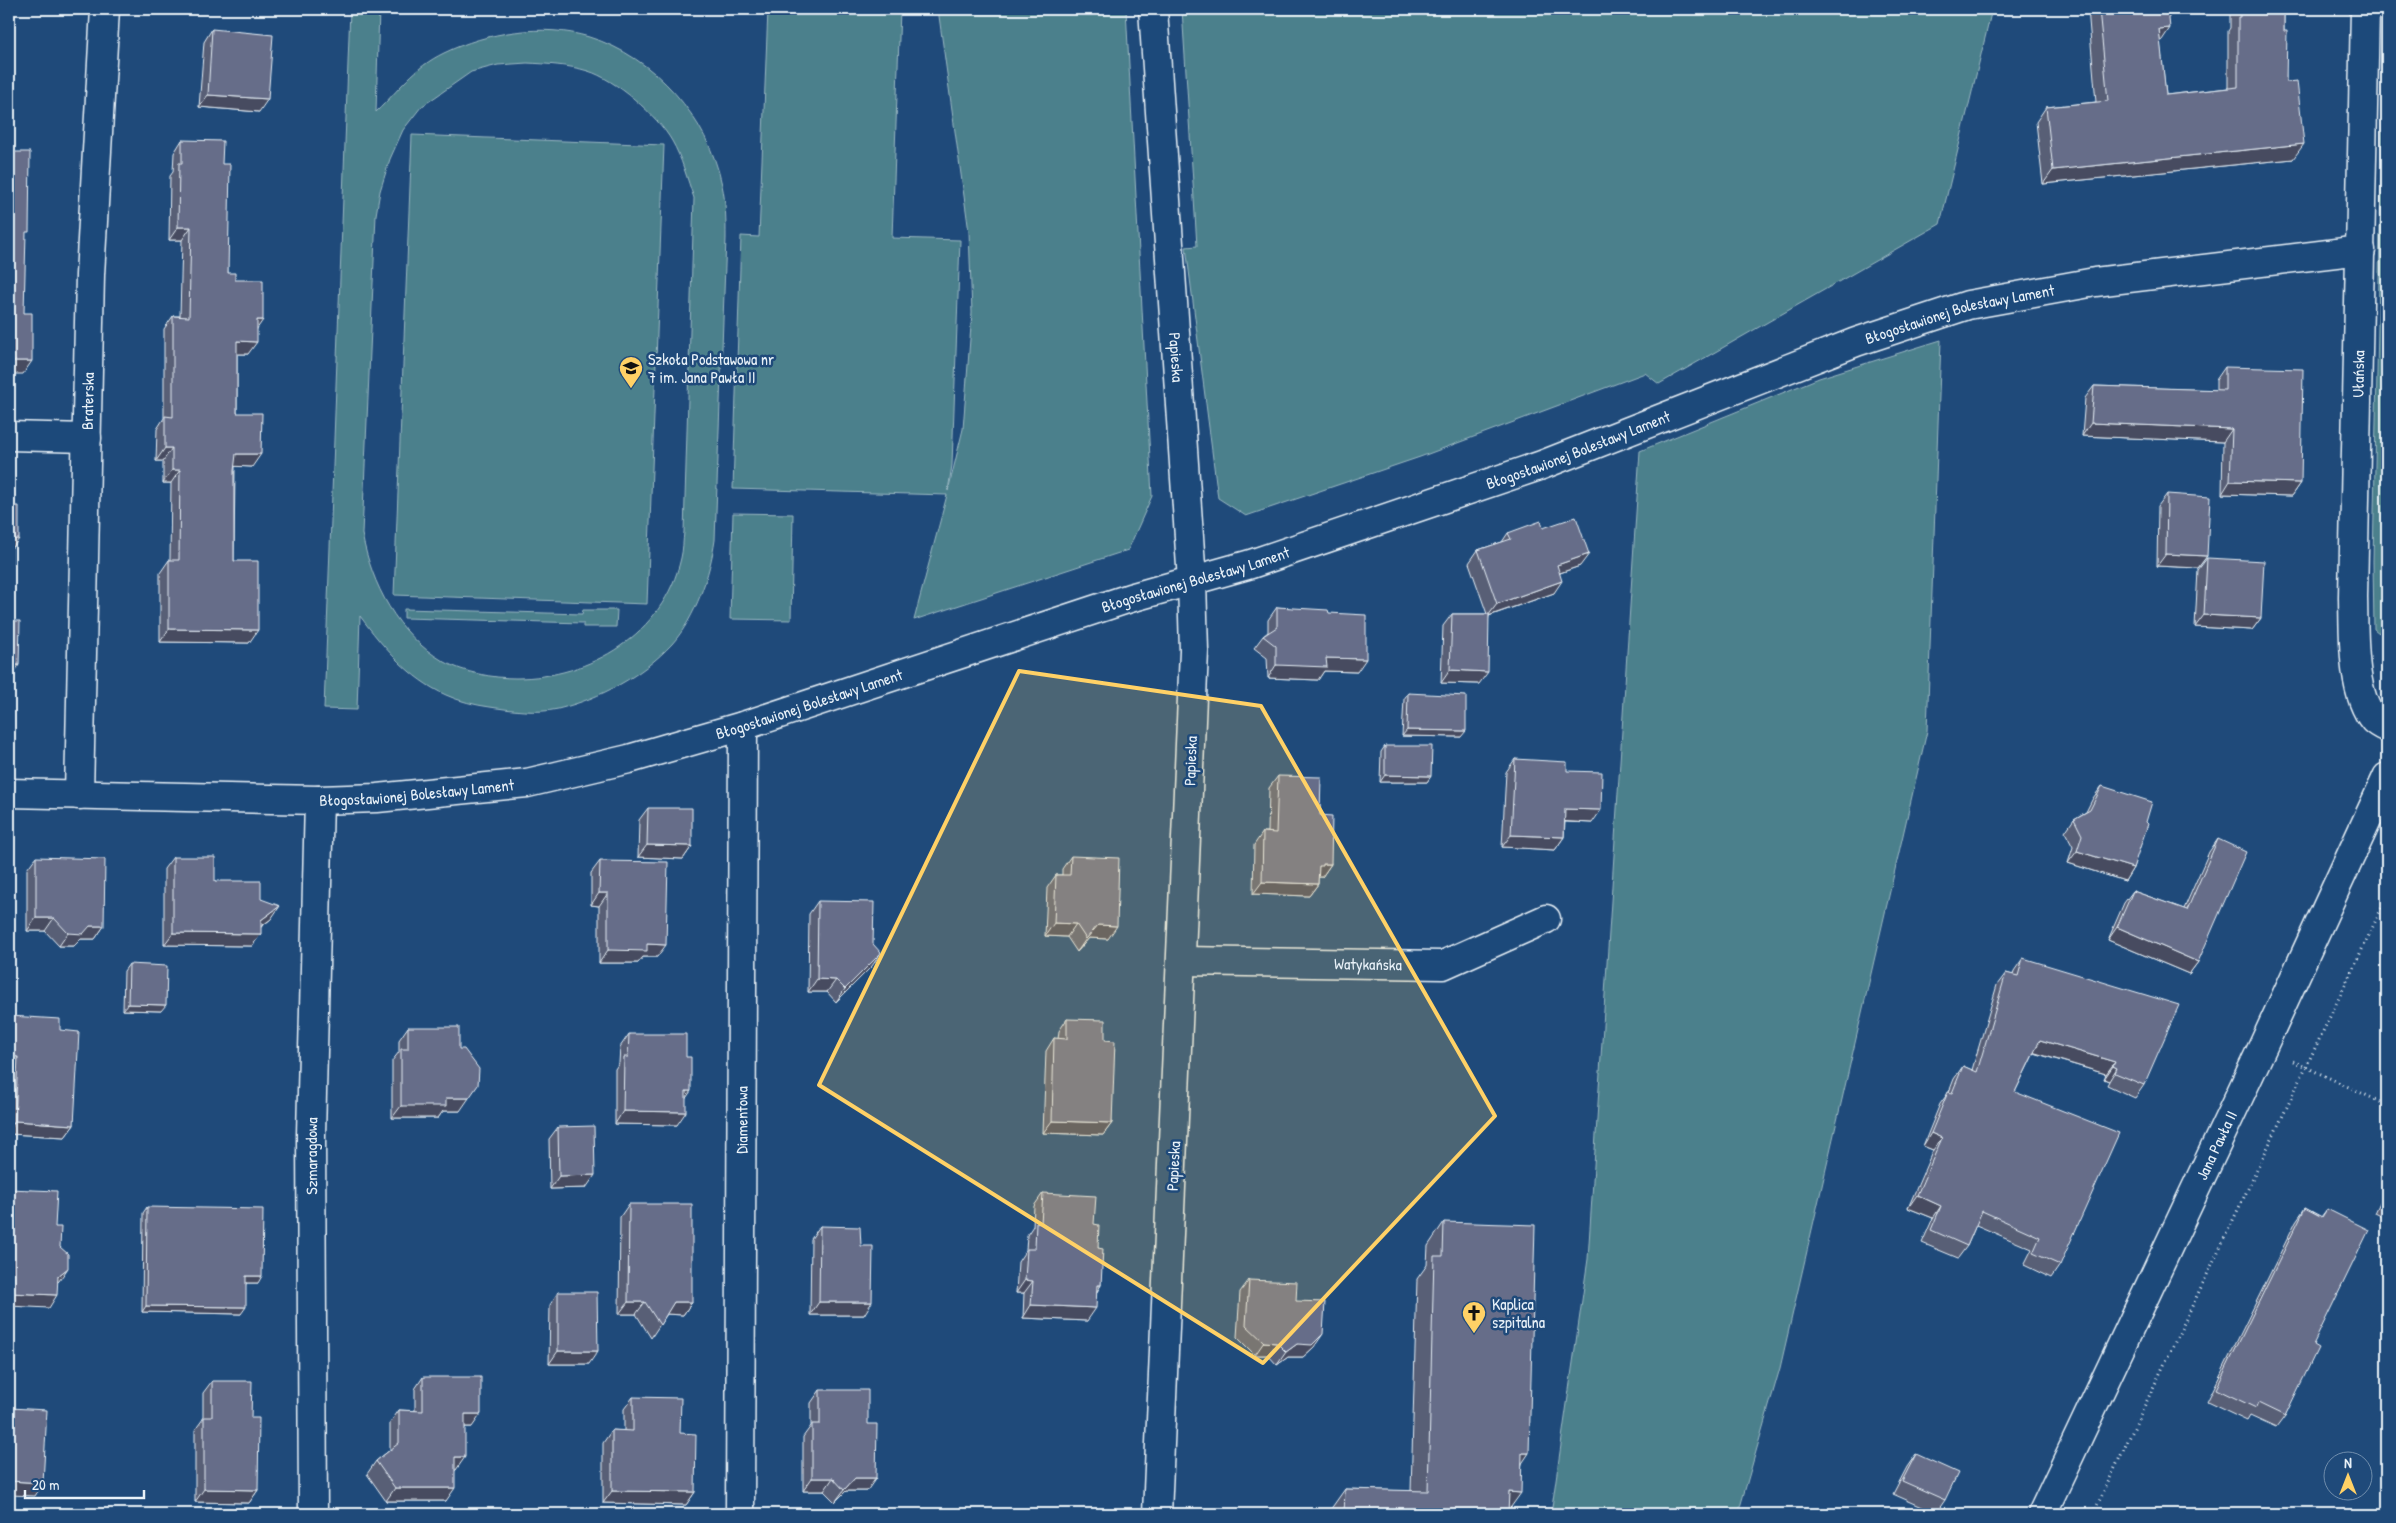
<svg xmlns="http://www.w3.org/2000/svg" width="2396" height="1523" font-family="'Patrick Hand',sans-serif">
<rect width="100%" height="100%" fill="#1f4a7a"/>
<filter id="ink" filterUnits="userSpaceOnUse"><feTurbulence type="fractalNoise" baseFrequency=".02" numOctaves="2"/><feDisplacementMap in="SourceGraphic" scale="10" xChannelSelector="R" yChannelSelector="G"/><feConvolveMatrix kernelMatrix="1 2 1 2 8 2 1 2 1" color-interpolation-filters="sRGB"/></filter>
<g filter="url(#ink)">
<!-- green -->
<g fill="#4c808c" stroke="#9ab8c2" fill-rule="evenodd">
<path d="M350 9H379L376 112C400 89 413 68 444 53 487 32 543 23 589 37 655 57 708 118 722 185 726 203 726 220 726 238L715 540C710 574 696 617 672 644 642 676 601 698 558 709 536 714 511 710 490 707 475 705 459 701 446 695 410 679 383 647 360 616L357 710 324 709ZM527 63C548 64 568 65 588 71 615 79 658 116 672 141 682 158 687 179 694 198L684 532C683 541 683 550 681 558 664 634 590 678 516 678 493 678 464 673 443 661 397 634 372 585 362 534L376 215 380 191 390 159 403 130 421 107 471 72 498 65Z"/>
<path d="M768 9H900L892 238 960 240 952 465 948 491 963 429 972 313 969 232 938 9H1126L1152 496 1128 550 914 620 947 495 733 489 741 236 759 237Z"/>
<path d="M1182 9H1992L1940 224 1659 384 1645 373 1420 457 1246 516 1218 498 1186 247 1197 246Z"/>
<path d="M2387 89V615L2379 633 2374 629 2373 561 2383 90Z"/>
<path d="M412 135 664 145 647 604 394 595Z"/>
<path d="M1941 340 1927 731 1780 1368 1738 1514H1551L1588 1259 1640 451 1819 378Z"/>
<path d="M733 513 793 514 791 620 730 619Z"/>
<path d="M404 609 582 614 583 610H617L616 627H583V623L404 618Z"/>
</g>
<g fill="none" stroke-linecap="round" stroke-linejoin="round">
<!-- minor casing -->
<g stroke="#e8f1f8" stroke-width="31">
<g id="minor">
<path id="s1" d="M1153 9 1192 581 1194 651 1157 1514"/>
<path d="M2365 9 2353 597C2354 632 2351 693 2374 720 2377 723 2383 726 2387 728"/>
<path d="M9 436 87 438"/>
<path id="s2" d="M9 793 319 800 377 798 527 783 629 759 743 726 1130 598 1251 564 1542 465 1856 342 1968 305 2095 282 2361 250"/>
<path id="s3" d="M79 795 90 275 105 9"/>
<path id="s4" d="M1182 961 1443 965 1546 919"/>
<path id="s5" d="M313 1514 311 1135 319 800"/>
<path id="s6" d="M740 1514 743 726"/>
<path id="s7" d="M2042 1514 2263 1046 2387 777"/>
</g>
</g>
<!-- path -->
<g stroke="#e8f1f8" stroke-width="3" stroke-dasharray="1 4" stroke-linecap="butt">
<path d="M2293 1061 2387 1105"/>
<path d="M2093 1514 2387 897"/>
</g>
<!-- minor -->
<use href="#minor" stroke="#1f4a7a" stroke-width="28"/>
</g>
<!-- wall -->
<g fill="#585e76" stroke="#e8f1f8">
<path d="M2088 9H2168L2160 42 2166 95 2228 88V31L2230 28V9H2284V31L2286 82 2293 159 2043 184 2036 122 2046 107 2096 102Z"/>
<path d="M212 29 259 112 199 107 204 42Z"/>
<path d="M182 140 222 164 228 273 235 280 257 329 248 354H237V413L252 467 235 466 234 561 249 643 160 642V573L169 560H170L171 483H163V461H156L157 429 164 418V329L173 316H180L182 240H169L170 176 173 172 174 153Z"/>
<path d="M2225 367 2301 483 2292 496 2222 494 2223 442 2082 436 2085 398 2094 386 2216 390V380Z"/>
<path d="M2167 494 2207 556 2198 568 2157 566 2158 506Z"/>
<path d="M1543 528 1580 566 1560 573 1554 593 1489 616 1479 684 1441 683 1443 626 1452 614H1487L1469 563 1478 550 1502 542 1508 533Z"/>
<path d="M2207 558 2261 618 2252 630 2195 627 2198 570Z"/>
<path d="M1277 607 1329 613 1357 672 1324 671 1318 680 1268 678 1267 658 1254 648 1263 636 1268 632V620Z"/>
<path d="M1408 693 1461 737 1402 736 1404 699Z"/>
<path d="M1385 746 1431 776 1427 782H1380L1381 752Z"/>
<path d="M1515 759 1567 771 1592 823 1565 822 1564 837 1555 850 1502 847 1506 772Z"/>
<path d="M1278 776 1320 815 1331 864 1322 877H1318V884L1309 896 1253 894 1254 845 1263 832H1268L1269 788Z"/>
<path d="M2102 786 2146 822 2133 868 2125 881 2068 863 2073 847 2065 832 2074 819 2086 812 2093 798Z"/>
<path d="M648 808 692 846 683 859 638 857 639 820Z"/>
<path d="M2218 839 2198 962 2189 974 2108 940 2124 903 2133 891 2184 909 2209 852Z"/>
<path d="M1071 856 1108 939 1089 938 1077 952 1067 937 1045 936 1047 888 1056 875H1062V869Z"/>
<path d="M36 857 104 926 95 939H81L74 946H59L45 931H27V869Z"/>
<path d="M173 857 215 881 261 899 271 919 261 927 252 946 164 945V869Z"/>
<path d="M600 861 657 957H643L638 963H599V906L591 905V873Z"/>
<path d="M818 901 872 966 836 1002 827 992H808L809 914Z"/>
<path d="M2023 958 2144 1085 2135 1098 2107 1085 2109 1081 2104 1079 2106 1074 2034 1053 2015 1092 2060 1265 2051 1278 2024 1265 2032 1249 1976 1225 1967 1246 1958 1258 1922 1243 1933 1218 1908 1208 1933 1150 1923 1146 1940 1104 1949 1092 1954 1079 1963 1066 1972 1070 1997 985 2006 973 2013 975 2014 971Z"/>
<path d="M129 964 161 1011 123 1010 124 971Z"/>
<path d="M9 1016 60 1030 74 1125 65 1137 9 1134 10 1070 9 1069Z"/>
<path d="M1067 1019 1105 1040 1112 1123 1103 1135 1043 1133 1046 1051 1054 1038 1058 1039 1059 1031Z"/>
<path d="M408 1027 459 1049 460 1111H443L438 1118H392V1061L399 1052V1040Z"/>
<path d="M629 1034 686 1098 677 1125 615 1124V1069L619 1063 620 1047Z"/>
<path d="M558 1127 586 1188 550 1189 549 1139Z"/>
<path d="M2387 1187V1219L2375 1213Z"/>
<path d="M1043 1193 1094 1224 1098 1248 1101 1285 1097 1292 1087 1321 1023 1318 1024 1293H1016L1018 1262 1026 1250 1027 1235 1033 1226 1034 1206Z"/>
<path d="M629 1204 692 1302 683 1315 667 1314 651 1338 636 1314H619L620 1217Z"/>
<path d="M147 1207 258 1283H246L241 1314 142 1312 143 1213Z"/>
<path d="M2305 1208 2321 1217 2327 1209 2313 1345 2285 1416 2276 1428 2250 1416 2247 1421 2207 1402 2296 1221Z"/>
<path d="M1444 1222 1522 1464 1508 1511V1514H1328V1513L1345 1489 1411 1491 1417 1279 1427 1265 1428 1246Z"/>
<path d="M820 1226 861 1246 864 1315H810L811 1239Z"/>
<path d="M1249 1280 1296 1301 1314 1347 1303 1357H1288L1277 1365 1268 1355H1255L1237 1337 1240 1292Z"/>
<path d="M558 1292 589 1364H549L550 1305Z"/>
<path d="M423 1377 472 1427H465L456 1470H455L446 1501H386L367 1474 376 1461 390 1450V1423L399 1410 415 1411V1389Z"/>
<path d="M212 1381 258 1490 249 1503 195 1502V1430L203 1419V1393Z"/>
<path d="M820 1390 867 1491H846L835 1502 824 1491H803V1437L811 1426V1403Z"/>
<path d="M633 1397 680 1433 695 1492 686 1505 603 1503V1443L612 1430 624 1431V1409Z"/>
<path d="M1916 1454 1945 1500 1936 1513 1893 1494 1907 1467Z"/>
</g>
<!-- shaded-wall -->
<g fill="#474c60" stroke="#e8f1f8">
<path d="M2170 28 2160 43 2159 29Z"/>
<path d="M208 95 268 99 259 112 199 107Z"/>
<path d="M2304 144 2293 159 2043 184 2053 170Z"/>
<path d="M178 227H191L182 240H169Z"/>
<path d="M257 320H263L254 333Z"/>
<path d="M237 341 257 342 248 354H228Z"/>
<path d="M9 361H32L23 374H9Z"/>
<path d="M2091 423 2232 429 2223 442 2082 436Z"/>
<path d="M165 448H172L163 461H156Z"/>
<path d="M236 454H261L252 467 227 466Z"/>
<path d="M172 470H180L171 483H163Z"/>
<path d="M2230 481 2301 483 2292 496 2222 494Z"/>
<path d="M11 539H19L13 547H9Z"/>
<path d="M1589 554 1580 566 1548 577 1557 565Z"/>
<path d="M2166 554 2207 556 2198 568 2157 566Z"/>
<path d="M1562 581 1554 593 1488 616 1497 604Z"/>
<path d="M2204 615 2261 618 2252 630 2195 627Z"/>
<path d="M169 629 258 630 249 643 160 642Z"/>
<path d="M1326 658 1366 659 1357 672 1324 671 1318 680 1268 678 1276 665Z"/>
<path d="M9 665H19L13 674 9 673Z"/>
<path d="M1450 670 1488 672 1479 684 1441 683Z"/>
<path d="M1407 730 1466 731 1461 737 1402 736Z"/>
<path d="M1385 775 1431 776 1427 782H1380Z"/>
<path d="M1565 809 1601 810 1592 823 1556 821Z"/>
<path d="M1511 835 1564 837 1555 850 1502 847Z"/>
<path d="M647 845 692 846 683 859 638 857Z"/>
<path d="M2077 851 2133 868 2125 881 2068 863Z"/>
<path d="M1323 864H1331L1322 877H1316L1319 866Z"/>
<path d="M1262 882 1318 884 1309 896 1253 894Z"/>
<path d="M599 893H608L599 906 591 905Z"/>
<path d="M280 906 271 919 252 933 261 920Z"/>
<path d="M36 918H54L45 931H27Z"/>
<path d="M1054 923 1076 924 1067 937 1045 936Z"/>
<path d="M1098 925 1117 926 1108 939 1089 938 1077 952 1086 939Z"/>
<path d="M90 926H104L95 939H81L74 946H59L68 933Z"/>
<path d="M2117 927 2198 962 2189 974 2108 940Z"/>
<path d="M173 933 261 934 252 946 164 945Z"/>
<path d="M647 944 666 945 657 957H643L638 963H599L608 950Z"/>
<path d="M881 953 872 966 836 1002 845 989Z"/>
<path d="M817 979 836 980 827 992H808Z"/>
<path d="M128 1004 166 1005 161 1011 123 1010Z"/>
<path d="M2040 1040 2115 1062 2106 1074 2032 1052Z"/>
<path d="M9 1056 18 1057 10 1070 9 1069Z"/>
<path d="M2113 1066 2117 1068 2109 1081 2104 1079Z"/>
<path d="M686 1091H691L682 1104Z"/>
<path d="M446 1098H469L460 1111H443L438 1118H392L401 1106Z"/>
<path d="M623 1111 686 1112 677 1125 615 1124Z"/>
<path d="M15 1121 74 1125 65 1137 9 1134V1131Z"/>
<path d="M1052 1121 1112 1123 1103 1135 1043 1133Z"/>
<path d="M1931 1133 1942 1138 1933 1150 1923 1146Z"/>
<path d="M595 1175 586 1188 550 1189 559 1176Z"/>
<path d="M1917 1195 1941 1206 1933 1218 1908 1208Z"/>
<path d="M68 1268 59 1281 49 1289 58 1276Z"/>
<path d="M246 1276H262L258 1283H242Z"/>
<path d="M1025 1280 1033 1281 1024 1293H1016Z"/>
<path d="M1097 1285H1101L1092 1298Z"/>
<path d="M9 1293 57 1295 49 1308 9 1306Z"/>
<path d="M628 1302H645L636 1314H619Z"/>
<path d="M674 1302H692L683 1315 666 1314Z"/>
<path d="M819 1302H872L864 1315H810Z"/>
<path d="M1031 1305 1096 1308 1087 1321 1023 1318Z"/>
<path d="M146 1306 246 1307 241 1314 142 1312Z"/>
<path d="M1323 1334 1314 1347 1303 1357H1288L1277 1365 1286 1352 1297 1344Z"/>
<path d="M1264 1342 1277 1343 1268 1355H1255Z"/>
<path d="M558 1351H598L589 1364H549Z"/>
<path d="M465 1414H481L472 1427H456Z"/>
<path d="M1522 1453H1529L1513 1477Z"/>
<path d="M455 1457H465L456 1470H446Z"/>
<path d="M812 1478H833L824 1491H803Z"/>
<path d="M855 1478H876L867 1491H846L835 1502 844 1490Z"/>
<path d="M9 1481 43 1483 35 1496 9 1495Z"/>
<path d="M395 1488H455L446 1501H386Z"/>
<path d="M204 1489 258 1490 249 1503 195 1502Z"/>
<path d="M612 1491 695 1492 686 1505 603 1503Z"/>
<path d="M1509 1492 1521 1493 1506 1514Z"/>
</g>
<!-- building -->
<g fill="#666d89" stroke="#e8f1f8">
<path d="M2099 9H2168L2170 28 2159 29 2166 95 2238 87V17H2240V9H2284V31H2287L2286 82 2297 81 2304 144 2053 170 2046 107 2108 101Z"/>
<path d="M212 29 273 35 268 99 208 95Z"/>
<path d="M182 140 223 141 222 164H230L228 273H235V280H263V320H257V342L237 341V413H262L261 454H236L234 471V561H258V630L169 629V560H179L180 470H172V448H165V416L173 417V316L189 317 191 227H178L179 163H182Z"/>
<path d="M9 152H30L29 232H26L24 313H32V361H9Z"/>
<path d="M2225 367 2303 369 2301 483 2230 481 2232 429 2091 423 2094 386 2225 390Z"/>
<path d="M2167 494 2210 497 2207 556 2166 554Z"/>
<path d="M9 506H19V539H11V621H20L19 665H9Z"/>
<path d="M1576 517 1589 554 1557 565 1562 581 1497 604 1478 550 1511 539 1508 533 1541 521 1543 528Z"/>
<path d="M2207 558 2264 561 2261 618 2204 615Z"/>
<path d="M1277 607 1328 610 1329 613 1366 615V659L1326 658 1327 667 1276 665V646L1263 636 1277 627Z"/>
<path d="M1452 614H1489L1488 672 1450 670Z"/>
<path d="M1408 693 1466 696V731L1407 730Z"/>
<path d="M1385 746H1432L1431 776 1385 775Z"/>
<path d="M1515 759 1567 762V771L1602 772 1601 810 1565 809 1564 837 1511 835Z"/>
<path d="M1278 776 1321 777 1320 815 1332 816 1331 864H1323V866H1319L1318 884 1262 882 1263 832 1276 833Z"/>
<path d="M2102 786 2152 802 2146 822 2148 824 2133 868 2077 851 2082 835 2074 819 2090 810Z"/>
<path d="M648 808H692V846L647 845Z"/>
<path d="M2218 839 2246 852 2198 962 2117 927 2133 891 2187 910Z"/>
<path d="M1071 856 1119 858 1117 926 1098 925 1086 939 1076 924 1054 923 1056 875H1070Z"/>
<path d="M36 857 105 859 104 926H90L83 934 68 933 54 918H36Z"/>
<path d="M173 857H215V881H261V899L280 906 261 920V934L173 933Z"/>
<path d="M600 861 668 862 666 945 647 944V951L608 950V893H599Z"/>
<path d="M818 901 874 902 873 944 881 953 845 989 836 980 817 979Z"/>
<path d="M2023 958 2179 1005 2144 1085 2115 1073 2117 1068 2113 1066 2115 1062 2040 1040 2015 1092 2119 1133 2060 1265 2033 1253 2040 1237 1982 1211 1967 1246 1931 1230 1941 1206 1917 1195 1942 1138 1931 1133 1948 1092 1952 1093 1963 1066 1977 1072 2006 973 2018 976Z"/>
<path d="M129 964 167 966 166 1005 128 1004Z"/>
<path d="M9 1016 60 1019V1030L79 1032 74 1125 15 1121 18 1057 9 1056Z"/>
<path d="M1067 1019 1105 1020V1040L1115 1041 1112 1123 1052 1121 1054 1038 1067 1039Z"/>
<path d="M408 1027H459V1049H464L479 1069 478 1085 469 1098H446V1106H401V1049H408Z"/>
<path d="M629 1034H686V1057H691V1091H686V1112L623 1111 624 1057H628Z"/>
<path d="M594 1126 595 1175 559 1176 558 1127Z"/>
<path d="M9 1189 57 1191 55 1227H61L60 1247 68 1254V1268L58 1276 57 1295 9 1293Z"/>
<path d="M1043 1193 1096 1196 1094 1224 1099 1225 1098 1248 1103 1249 1101 1285H1097L1096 1308 1031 1305 1033 1281 1025 1280 1027 1249H1035L1036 1222 1041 1223Z"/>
<path d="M2387 1193V1202L2384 1200Z"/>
<path d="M629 1204H692V1302H674L660 1325 645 1302H628Z"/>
<path d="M147 1207 263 1209 262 1276H246V1307L146 1306Z"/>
<path d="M2305 1208 2322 1217 2327 1209 2369 1230 2313 1345 2318 1348 2285 1416 2258 1403 2256 1408 2216 1389Z"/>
<path d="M1444 1222 1535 1225 1529 1453H1522L1521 1493 1509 1492 1508 1514H1344L1345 1489 1428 1491 1434 1256H1443Z"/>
<path d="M820 1226 860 1227 861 1246H873L872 1302H819Z"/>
<path d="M1249 1280 1297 1282 1296 1301 1325 1302 1323 1334 1312 1345 1297 1344 1286 1352 1277 1343 1264 1342 1246 1325Z"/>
<path d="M558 1292H597L598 1351H558Z"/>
<path d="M423 1377H481V1414H465V1457H455V1488H395L376 1461 399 1443V1410L423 1411Z"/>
<path d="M212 1381H252L251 1418H259L258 1490 204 1489V1417H212Z"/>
<path d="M820 1390H868V1424H877L876 1478H855L844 1490 833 1478H812V1424H820Z"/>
<path d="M633 1397 681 1398 680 1433 696 1434 695 1492 612 1491V1430L633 1431Z"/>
<path d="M10 1408 47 1410 43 1483 9 1481V1416H10Z"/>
<path d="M1916 1454 1958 1473 1945 1500 1902 1481Z"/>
</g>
</g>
<!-- marked area -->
<path fill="#ffd166" fill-opacity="0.2" stroke="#ffd166" stroke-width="4" stroke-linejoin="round" d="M1019 671 1261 706 1495 1116 1263 1363 819 1085Z"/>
<!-- icons -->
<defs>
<g id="school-pin" transform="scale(1.25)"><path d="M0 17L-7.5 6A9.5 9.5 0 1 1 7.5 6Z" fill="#ffd166" stroke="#1f4a7a"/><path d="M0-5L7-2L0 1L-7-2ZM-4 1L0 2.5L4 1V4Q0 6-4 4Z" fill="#111"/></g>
<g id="church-pin" transform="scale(1.25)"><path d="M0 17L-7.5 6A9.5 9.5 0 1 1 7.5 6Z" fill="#ffd166" stroke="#1f4a7a"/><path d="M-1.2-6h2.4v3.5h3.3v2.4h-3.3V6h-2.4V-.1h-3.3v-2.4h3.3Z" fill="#111"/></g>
</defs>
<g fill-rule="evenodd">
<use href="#school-pin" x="631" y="368"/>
<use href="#church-pin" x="1474" y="1313"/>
</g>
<g text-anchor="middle" stroke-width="5" stroke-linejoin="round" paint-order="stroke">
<!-- street labels -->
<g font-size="16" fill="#e8f1f8" stroke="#1f4a7a">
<text dy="6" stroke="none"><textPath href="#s2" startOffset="2028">Błogosławionej Bolesławy Lament</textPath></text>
<text dy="6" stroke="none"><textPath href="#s1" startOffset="349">Papieska</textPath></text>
<text transform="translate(2358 374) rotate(-89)" y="6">Ułańska</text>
<text dy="6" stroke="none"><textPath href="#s3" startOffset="394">Braterska</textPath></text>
<text dy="6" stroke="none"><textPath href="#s2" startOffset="1622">Błogosławionej Bolesławy Lament</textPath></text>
<text dy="6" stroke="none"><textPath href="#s2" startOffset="1218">Błogosławionej Bolesławy Lament</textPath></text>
<text dy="6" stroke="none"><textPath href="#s2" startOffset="812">Błogosławionej Bolesławy Lament</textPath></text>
<text transform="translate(1190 761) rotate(-88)" y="6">Papieska</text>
<text dy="6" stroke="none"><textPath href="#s2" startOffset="408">Błogosławionej Bolesławy Lament</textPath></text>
<text dy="6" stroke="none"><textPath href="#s4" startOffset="186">Watykańska</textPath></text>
<text dy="6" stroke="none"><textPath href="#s6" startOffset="394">Diamentowa</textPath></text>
<text dy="6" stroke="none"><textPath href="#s7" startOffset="408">Jana Pawła II</textPath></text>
<text dy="6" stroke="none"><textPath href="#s5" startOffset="358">Szmaragdowa</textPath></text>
<text transform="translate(1173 1166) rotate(-87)" y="6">Papieska</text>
</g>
<!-- poi labels -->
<g font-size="16" fill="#e8f1f8" stroke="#1f4a7a" text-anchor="start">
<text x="648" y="365">Szkoła Podstawowa nr<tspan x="648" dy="18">7 im. Jana Pawła II</tspan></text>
<text x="1492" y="1310">Kaplica<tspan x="1492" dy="18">szpitalna</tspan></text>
</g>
</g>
<!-- margin -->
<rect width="2396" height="1523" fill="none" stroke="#1f4a7a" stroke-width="30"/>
<rect x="15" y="15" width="2366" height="1493" fill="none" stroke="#e8f1f8" stroke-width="2" filter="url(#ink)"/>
<!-- north arrow -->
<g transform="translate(2348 1476)"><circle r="24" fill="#1f4a7a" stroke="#6f8dac"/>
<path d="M0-4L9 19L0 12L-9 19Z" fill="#ffd166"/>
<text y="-8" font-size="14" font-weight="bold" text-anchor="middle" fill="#e8f1f8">N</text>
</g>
<!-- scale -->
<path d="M25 1490v8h119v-8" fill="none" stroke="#e8f1f8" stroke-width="2.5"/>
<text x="32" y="1490" font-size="15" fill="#e8f1f8" stroke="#1f4a7a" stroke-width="4" paint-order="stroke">20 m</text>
</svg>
